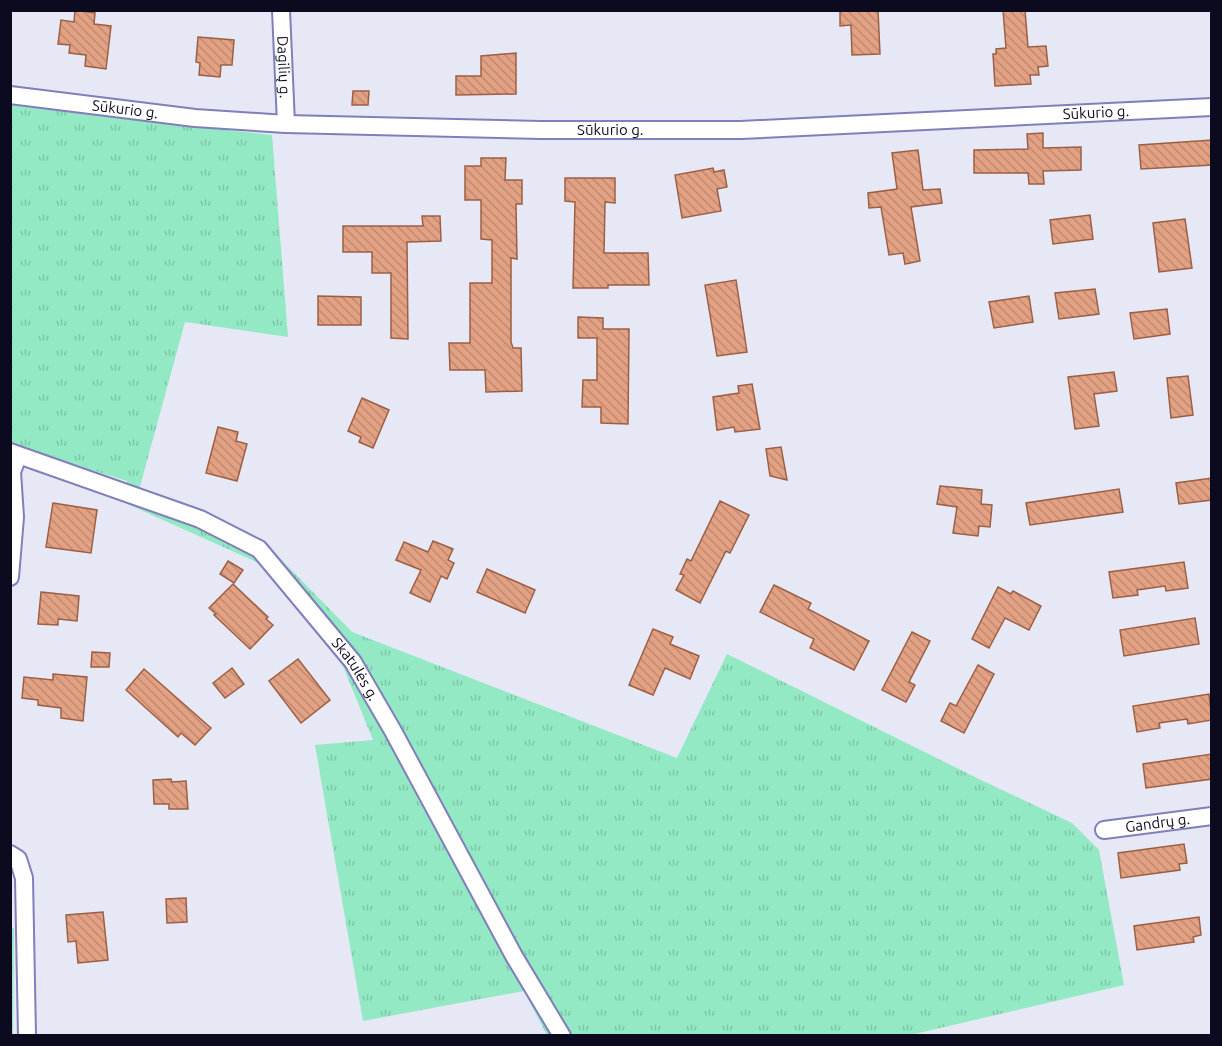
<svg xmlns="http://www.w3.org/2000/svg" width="1222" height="1046" font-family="Ubuntu,sans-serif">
<defs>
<pattern id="grass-tufts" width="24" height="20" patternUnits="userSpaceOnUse" patternTransform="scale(1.5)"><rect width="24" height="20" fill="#92e9c3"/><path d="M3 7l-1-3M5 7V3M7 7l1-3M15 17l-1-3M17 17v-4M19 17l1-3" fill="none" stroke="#7dc6a7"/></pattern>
<pattern id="building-back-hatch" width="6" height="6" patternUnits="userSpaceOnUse" patternTransform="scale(1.5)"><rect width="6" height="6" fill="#e3a184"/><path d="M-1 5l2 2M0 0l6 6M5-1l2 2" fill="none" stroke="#c28972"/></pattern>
</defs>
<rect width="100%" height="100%" fill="#e7e8f5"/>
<!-- grass -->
<g fill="url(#grass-tufts)">
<path d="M11 105 272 135 288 337 185 322 139 490 262 540 352 632 677 758 727 654 981 780 1072 823 1099 850 1124 985 906 1036 547 1035 524 991 363 1021 315 745 373 740 343 666 263 565 123 502 127 481 11 445Z"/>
<path d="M11 928H14L13 1036 10 1035Z"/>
</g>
<!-- building -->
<g fill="url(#building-back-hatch)" stroke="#9c5f44" stroke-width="1.5">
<path d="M75 10 95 13 94 24 111 26 106 69 85 66 86 55 69 53 70 45 58 44 61 20 74 22Z"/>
<path d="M840 10H878L880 54 852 55 851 25 840 26Z"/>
<path d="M1003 10H1025L1028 47 1046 46 1048 66 1038 67 1039 75H1030L1031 84 995 86 993 54H996V49L1006 48Z"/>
<path d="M198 37 234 40 232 65H221L220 77 199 75 200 63 196 62Z"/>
<path d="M516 53V94L456 95V76H481V56Z"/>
<path d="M353 91H369L368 105H352Z"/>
<path d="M1043 133V148L1081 147V170L1043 171 1044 184H1029L1028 173H974V150L1028 149 1027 134Z"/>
<path d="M1212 140V165L1141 169 1139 145Z"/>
<path d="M918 150 923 190 940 189 942 203 911 207 920 261 905 264 903 253 889 255 881 207 869 208 868 193 897 189 892 153Z"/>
<path d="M481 158H506L505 180H522V204H516L517 259 511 258V342L513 348H521L522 391 486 392 485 370H450L449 343H470V283H492V240L481 239V200H465V166H481Z"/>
<path d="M713 168 714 172 724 170 727 187 717 189 721 211 682 218 675 175Z"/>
<path d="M565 178H615V203L605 202 604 253H648L649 285H608V288H573L575 202 565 201Z"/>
<path d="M1090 215 1093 239 1053 244 1050 220Z"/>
<path d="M422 216H440L441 241 407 242 408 339 391 338V273H372V252H343V226H423Z"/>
<path d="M1185 219 1192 268 1159 272 1153 223Z"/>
<path d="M736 280 747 352 717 356 705 285Z"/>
<path d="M1095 289 1099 314 1059 319 1055 293Z"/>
<path d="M318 296 361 297V325H318Z"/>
<path d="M1029 296 1033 322 994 328 989 302Z"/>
<path d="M1167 309 1170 334 1134 339 1130 313Z"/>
<path d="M578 317 603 318V329H629L628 424 601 423V407H582L583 380H597V338H578Z"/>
<path d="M1114 372 1117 391 1094 394 1099 426 1075 429 1068 377Z"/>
<path d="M1188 376 1193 415 1171 418 1167 378Z"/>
<path d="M752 384 760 429 735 432 734 427 717 430 713 397 739 393 738 386Z"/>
<path d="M362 398 389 410 373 448 359 442 361 437 348 431Z"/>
<path d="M218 427 238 432 236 441 247 444 237 481 206 473Z"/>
<path d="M781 447 787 480 770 476 766 449Z"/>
<path d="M1212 478V500L1179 504 1176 483Z"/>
<path d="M940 486 982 490 981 504 992 505 990 527 979 526 978 536 953 533 957 507 937 504Z"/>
<path d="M1119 489 1123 512 1030 525 1026 503Z"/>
<path d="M720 501 749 515 730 553 726 551 700 603 676 590 684 575 680 574 687 559 691 561Z"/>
<path d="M53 503 97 510 91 553 46 547Z"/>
<path d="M433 541 453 549 448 560 454 563 447 579 441 576 430 602 410 593 421 570 396 560 404 542 428 552Z"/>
<path d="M228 561 243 570 234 583 220 574Z"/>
<path d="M1184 562 1188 588 1166 591 1165 586 1137 590 1138 595 1113 598 1109 572Z"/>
<path d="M487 569 535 590 525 613 477 592Z"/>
<path d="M233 584 268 617 266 619 273 625 250 649 214 615 216 614 209 608Z"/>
<path d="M774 585 811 603 808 609 869 641 854 670 810 648 814 639 760 612Z"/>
<path d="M998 587 1011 594 1013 591 1041 606 1029 630 1005 618 989 648 972 639Z"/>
<path d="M41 592 79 596 77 621 58 619V625L38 624Z"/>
<path d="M1195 618 1199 644 1124 656 1120 630Z"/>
<path d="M653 629 673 637 670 644 699 656 690 679 665 668 653 695 629 685Z"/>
<path d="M912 632 930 641 909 682 915 685 906 702 882 690Z"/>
<path d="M92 652 110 653 109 667H91Z"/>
<path d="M298 659 330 700 301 723 269 681Z"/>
<path d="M978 665 994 674 964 733 941 721 950 703 956 706Z"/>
<path d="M232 668 244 684 225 698 213 683Z"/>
<path d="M144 669 211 728 195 745 181 733 178 737 126 690Z"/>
<path d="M53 674 87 677 83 721 61 718V708L38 705V700L22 698 24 677 53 680Z"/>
<path d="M1209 694 1212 720 1188 724 1187 719 1159 723 1160 728 1137 732 1133 706Z"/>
<path d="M1212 754V779L1146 788 1143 764Z"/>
<path d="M171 779 172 782 186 781 188 809H169V804H154L153 780Z"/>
<path d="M1184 844 1187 863 1179 864 1180 870 1121 878 1118 853Z"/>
<path d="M186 898 187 922 167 923 166 899Z"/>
<path d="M103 912 108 960 78 963 76 941 68 942 66 915Z"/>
<path d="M1199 917 1201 935 1193 937 1194 942 1137 950 1134 926Z"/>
</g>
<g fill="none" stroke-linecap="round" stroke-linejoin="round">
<!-- street casing -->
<g stroke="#807fbb" stroke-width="20">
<g id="street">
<path id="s1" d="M281 10 286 124"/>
<path id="s2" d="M10 95 195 118 286 124 541 130H741L1212 107"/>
<path id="s3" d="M10 452 200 519 259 549 353 662 393 731 514 956 562 1036"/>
<path d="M10 577 15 517 12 472 18 456"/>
<path id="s4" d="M1104 830 1212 816"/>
<path d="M10 854 18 859 24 878 27 1036"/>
</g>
</g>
<!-- street -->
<use href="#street" stroke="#fff" stroke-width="16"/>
</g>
<g text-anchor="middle" stroke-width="4.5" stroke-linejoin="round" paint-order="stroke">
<!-- street labels -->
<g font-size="15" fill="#0c0a1f" stroke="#fff">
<text dy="5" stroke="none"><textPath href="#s1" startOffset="57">Dagilių g.</textPath></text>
<text dy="5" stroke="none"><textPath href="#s2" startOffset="116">Sūkurio g.</textPath></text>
<text dy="5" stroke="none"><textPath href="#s2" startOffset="1088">Sūkurio g.</textPath></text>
<text dy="5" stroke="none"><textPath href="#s2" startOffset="602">Sūkurio g.</textPath></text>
<text dy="5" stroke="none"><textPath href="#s3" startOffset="422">Skatulės g.</textPath></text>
<text dy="5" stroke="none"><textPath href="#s4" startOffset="54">Gandrų g.</textPath></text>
</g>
</g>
<!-- border -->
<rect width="1222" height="1046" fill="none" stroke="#0c0a1f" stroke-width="24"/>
</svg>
